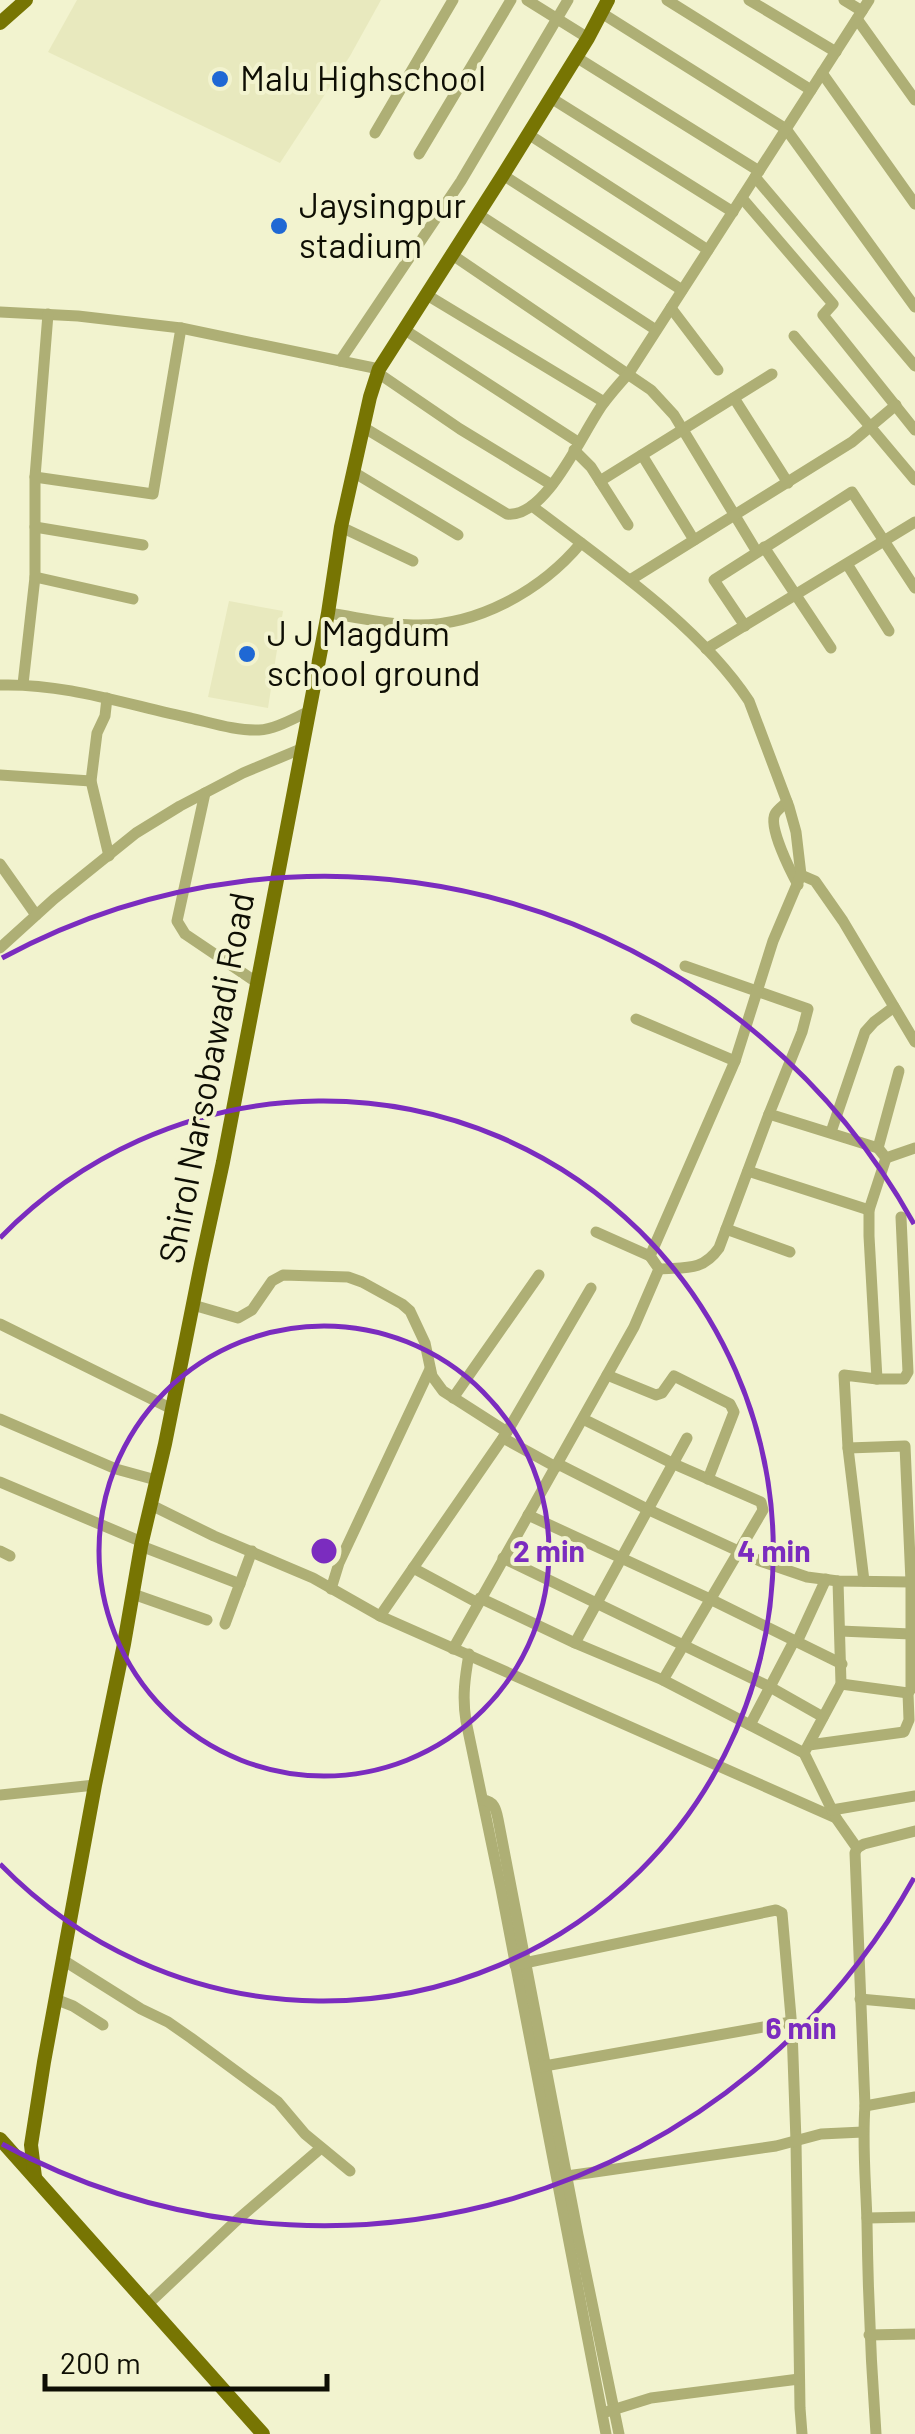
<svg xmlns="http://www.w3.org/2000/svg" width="915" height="2434" font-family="Barlow,sans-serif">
<rect width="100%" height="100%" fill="#f2f3cf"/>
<!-- built -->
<g fill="#e8e9be">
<path d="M77 0H381L350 56 280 163 48 52Z"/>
<path d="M229 601 283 611 268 708 208 697Z"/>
</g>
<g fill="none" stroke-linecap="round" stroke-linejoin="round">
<!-- minor -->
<g stroke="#aeaf75" stroke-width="11">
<path d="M527 0 588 38"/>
<path d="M667 0 811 90"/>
<path d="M749 0 836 52"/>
<path d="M844 0 862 11"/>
<path d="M600 12 786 129 915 307"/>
<path d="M857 19 915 100"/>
<path d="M576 57 759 171"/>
<path d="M822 73 915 204"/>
<path d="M551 98 733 212"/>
<path d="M375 133 453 0"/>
<path d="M528 134 708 250"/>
<path d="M419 154 511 0"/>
<path d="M503 175 682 290"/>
<path d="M755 177 915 366"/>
<path d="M742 198 833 304 823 315 915 430"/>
<path d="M478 214 656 330"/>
<path d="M451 254 651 390 674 415 757 552"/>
<path d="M427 295 604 402"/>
<path d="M671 308 718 370"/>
<path d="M0 312 78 316 181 328 379 369"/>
<path d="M405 330 578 442"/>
<path d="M794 336 915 480"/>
<path d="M340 361 461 181 568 0"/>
<path d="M378 373 460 429 552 485"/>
<path d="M734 398 788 483"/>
<path d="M363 427 507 514C546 519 583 431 603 404 611 393 620 383 629 373L869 0"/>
<path d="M574 450 591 467 628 525"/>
<path d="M642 455 694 540"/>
<path d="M355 473 458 535"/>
<path d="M35 477 153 494 181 328"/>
<path d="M600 481 772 374"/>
<path d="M35 527 143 545"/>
<path d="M341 527 413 561"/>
<path d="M764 547 831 648"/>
<path d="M847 564 889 631"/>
<path d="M35 577 133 599"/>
<path d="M630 580 852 442 896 405"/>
<path d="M328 613C356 617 385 624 413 625 476 627 541 591 581 543"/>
<path d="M745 626 714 580 852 492 915 588"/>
<path d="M706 649 915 522"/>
<path d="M23 684 35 577V477L48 314"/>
<path d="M0 685C65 683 128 705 190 718 212 723 237 731 259 730 276 729 294 718 310 711"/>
<path d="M107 698 105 716 97 733 91 781 109 856"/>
<path d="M0 775 91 781"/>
<path d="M205 793 177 921 185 934 256 982"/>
<path d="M787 802C784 805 777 810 775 814 768 827 791 872 798 885"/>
<path d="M0 864 36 915"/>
<path d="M801 875 815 881 843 921 915 1042"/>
<path d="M0 948 54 899 136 833 180 806 243 773 303 748"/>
<path d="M685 966 808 1009 802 1032 769 1114 878 1148 886 1158 915 1148"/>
<path d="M636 1019 735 1061"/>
<path d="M831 1132 865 1032 874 1022 894 1007"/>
<path d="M878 1148 899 1071"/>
<path d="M748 1171 869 1210"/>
<path d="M726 1229 790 1252"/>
<path d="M596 1232 650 1256"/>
<path d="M659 1269C685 1267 702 1272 719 1248L769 1114"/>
<path d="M193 1305 238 1318 252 1310 272 1281 283 1275 348 1277 362 1282 402 1304 410 1311 425 1343 432 1376 443 1391 507 1432"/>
<path d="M0 1324 172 1409"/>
<path d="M607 1375 656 1395 662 1393 674 1376 730 1404 734 1412 708 1479"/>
<path d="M877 1379H904L908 1372 901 1217"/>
<path d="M453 1398 539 1275"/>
<path d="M0 1419 116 1469 156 1480"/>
<path d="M583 1419 674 1464 761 1502 763 1510 663 1680"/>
<path d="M503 1438 556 1467"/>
<path d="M558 1464 647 1509 760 1561 807 1577 838 1581 911 1582"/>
<path d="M0 1482 142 1542"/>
<path d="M151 1505 214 1536 313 1578 380 1616 836 1818 857 1848 855 1853 865 2106C862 2145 866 2184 867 2223 868 2294 871 2364 876 2434"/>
<path d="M528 1515 710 1599 842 1664"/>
<path d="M141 1546 240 1584"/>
<path d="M0 1551 10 1556"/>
<path d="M503 1558 770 1687 823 1717"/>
<path d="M413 1568 478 1603"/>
<path d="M864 1581 848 1448 844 1375 877 1379 869 1236V1210L886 1158"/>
<path d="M331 1589 339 1563 430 1369"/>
<path d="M133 1594 207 1620"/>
<path d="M480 1598 575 1643 663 1680 804 1753 836 1818"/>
<path d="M380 1616 507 1432 591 1288"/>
<path d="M225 1624 252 1551"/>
<path d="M840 1631 911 1634"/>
<path d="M797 1642 826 1579"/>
<path d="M575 1643 687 1438"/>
<path d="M453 1649 634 1327 659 1269 650 1256 735 1061 773 941 801 875 796 832 789 807 749 701C698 624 605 562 532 506"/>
<path d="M469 1654C465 1677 462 1697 466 1721L501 1889 606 2434"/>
<path d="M841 1684 908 1693 911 1689V1582L905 1446 848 1448"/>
<path d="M750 1725 794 1641"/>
<path d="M809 1745 904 1732 909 1720 908 1693"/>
<path d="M804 1753 841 1684 838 1581"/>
<path d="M0 1795 95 1785"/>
<path d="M483 1800C494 1801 496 1809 498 1819L578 2235 619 2434"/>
<path d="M832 1810 915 1796"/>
<path d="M857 1848 864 1844 915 1831"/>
<path d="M63 1960 141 2009 168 2022 191 2038 278 2102 305 2134 350 2171"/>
<path d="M515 1965 776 1910 782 1913 792 2029 796 2141 800 2408 802 2434"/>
<path d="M55 1999 73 2006 103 2025"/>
<path d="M860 1999 915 2004"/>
<path d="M539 2067 791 2022"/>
<path d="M865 2106 915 2097"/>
<path d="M560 2177 776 2146 821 2134 863 2132"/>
<path d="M867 2218 915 2217"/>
<path d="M147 2305 236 2221 321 2148"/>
<path d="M869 2335 915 2334"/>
<path d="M606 2412 651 2398 799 2379"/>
</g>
<!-- major -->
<g stroke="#777503" stroke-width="14">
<path d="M0 23 26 0"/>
<path d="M0 2139 263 2434"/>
<path d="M35 2177 31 2145 44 2062 95 1785 124 1644 141 1546 165 1444 201 1264 223 1162 328 613 341 527 370 397 379 369 503 175 588 38 608 0"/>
</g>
</g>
<!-- distance rings -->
<g fill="none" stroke="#7b2cbf" stroke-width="5">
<circle cx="324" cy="1551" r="225"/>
<path d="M0 1238A450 450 0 1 1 0 1864"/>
<path d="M914 1878A675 675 0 0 1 2 2144M2 958A675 675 0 0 1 914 1224"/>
</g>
<!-- markers -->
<g fill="#1f68d4" stroke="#f2f3cf" stroke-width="4">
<circle cx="220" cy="79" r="10"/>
<circle cx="279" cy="226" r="10"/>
<circle cx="247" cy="654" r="10"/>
</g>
<g text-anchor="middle" stroke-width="8" stroke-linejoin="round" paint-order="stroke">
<!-- poi labels -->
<g font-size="35" fill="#0e0e04" stroke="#f2f3cf" text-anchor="start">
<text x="240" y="91">Malu Highschool</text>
<text x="299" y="218">Jaysingpur<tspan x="299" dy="40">stadium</tspan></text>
<text x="267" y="646">J J Magdum<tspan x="267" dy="40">school ground</tspan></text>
</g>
<!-- street labels -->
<g font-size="35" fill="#0e0e04" stroke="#f2f3cf">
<text transform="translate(207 1078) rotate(-79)" y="12">Shirol Narsobawadi Road</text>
</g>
</g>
<circle cx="324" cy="1551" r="15" fill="#7b2cbf" stroke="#f2f3cf" stroke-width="5"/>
<g font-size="30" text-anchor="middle" font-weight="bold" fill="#7b2cbf" stroke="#f2f3cf" stroke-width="8" stroke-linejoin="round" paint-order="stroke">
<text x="549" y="1562">2 min</text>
<text x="774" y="1562">4 min</text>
<text x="801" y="2039">6 min</text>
</g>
<!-- scale -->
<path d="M45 2374v15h282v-15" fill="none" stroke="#0e0e04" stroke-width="5"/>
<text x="60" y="2374" font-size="30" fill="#0e0e04" stroke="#f2f3cf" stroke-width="8" paint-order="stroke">200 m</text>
</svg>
